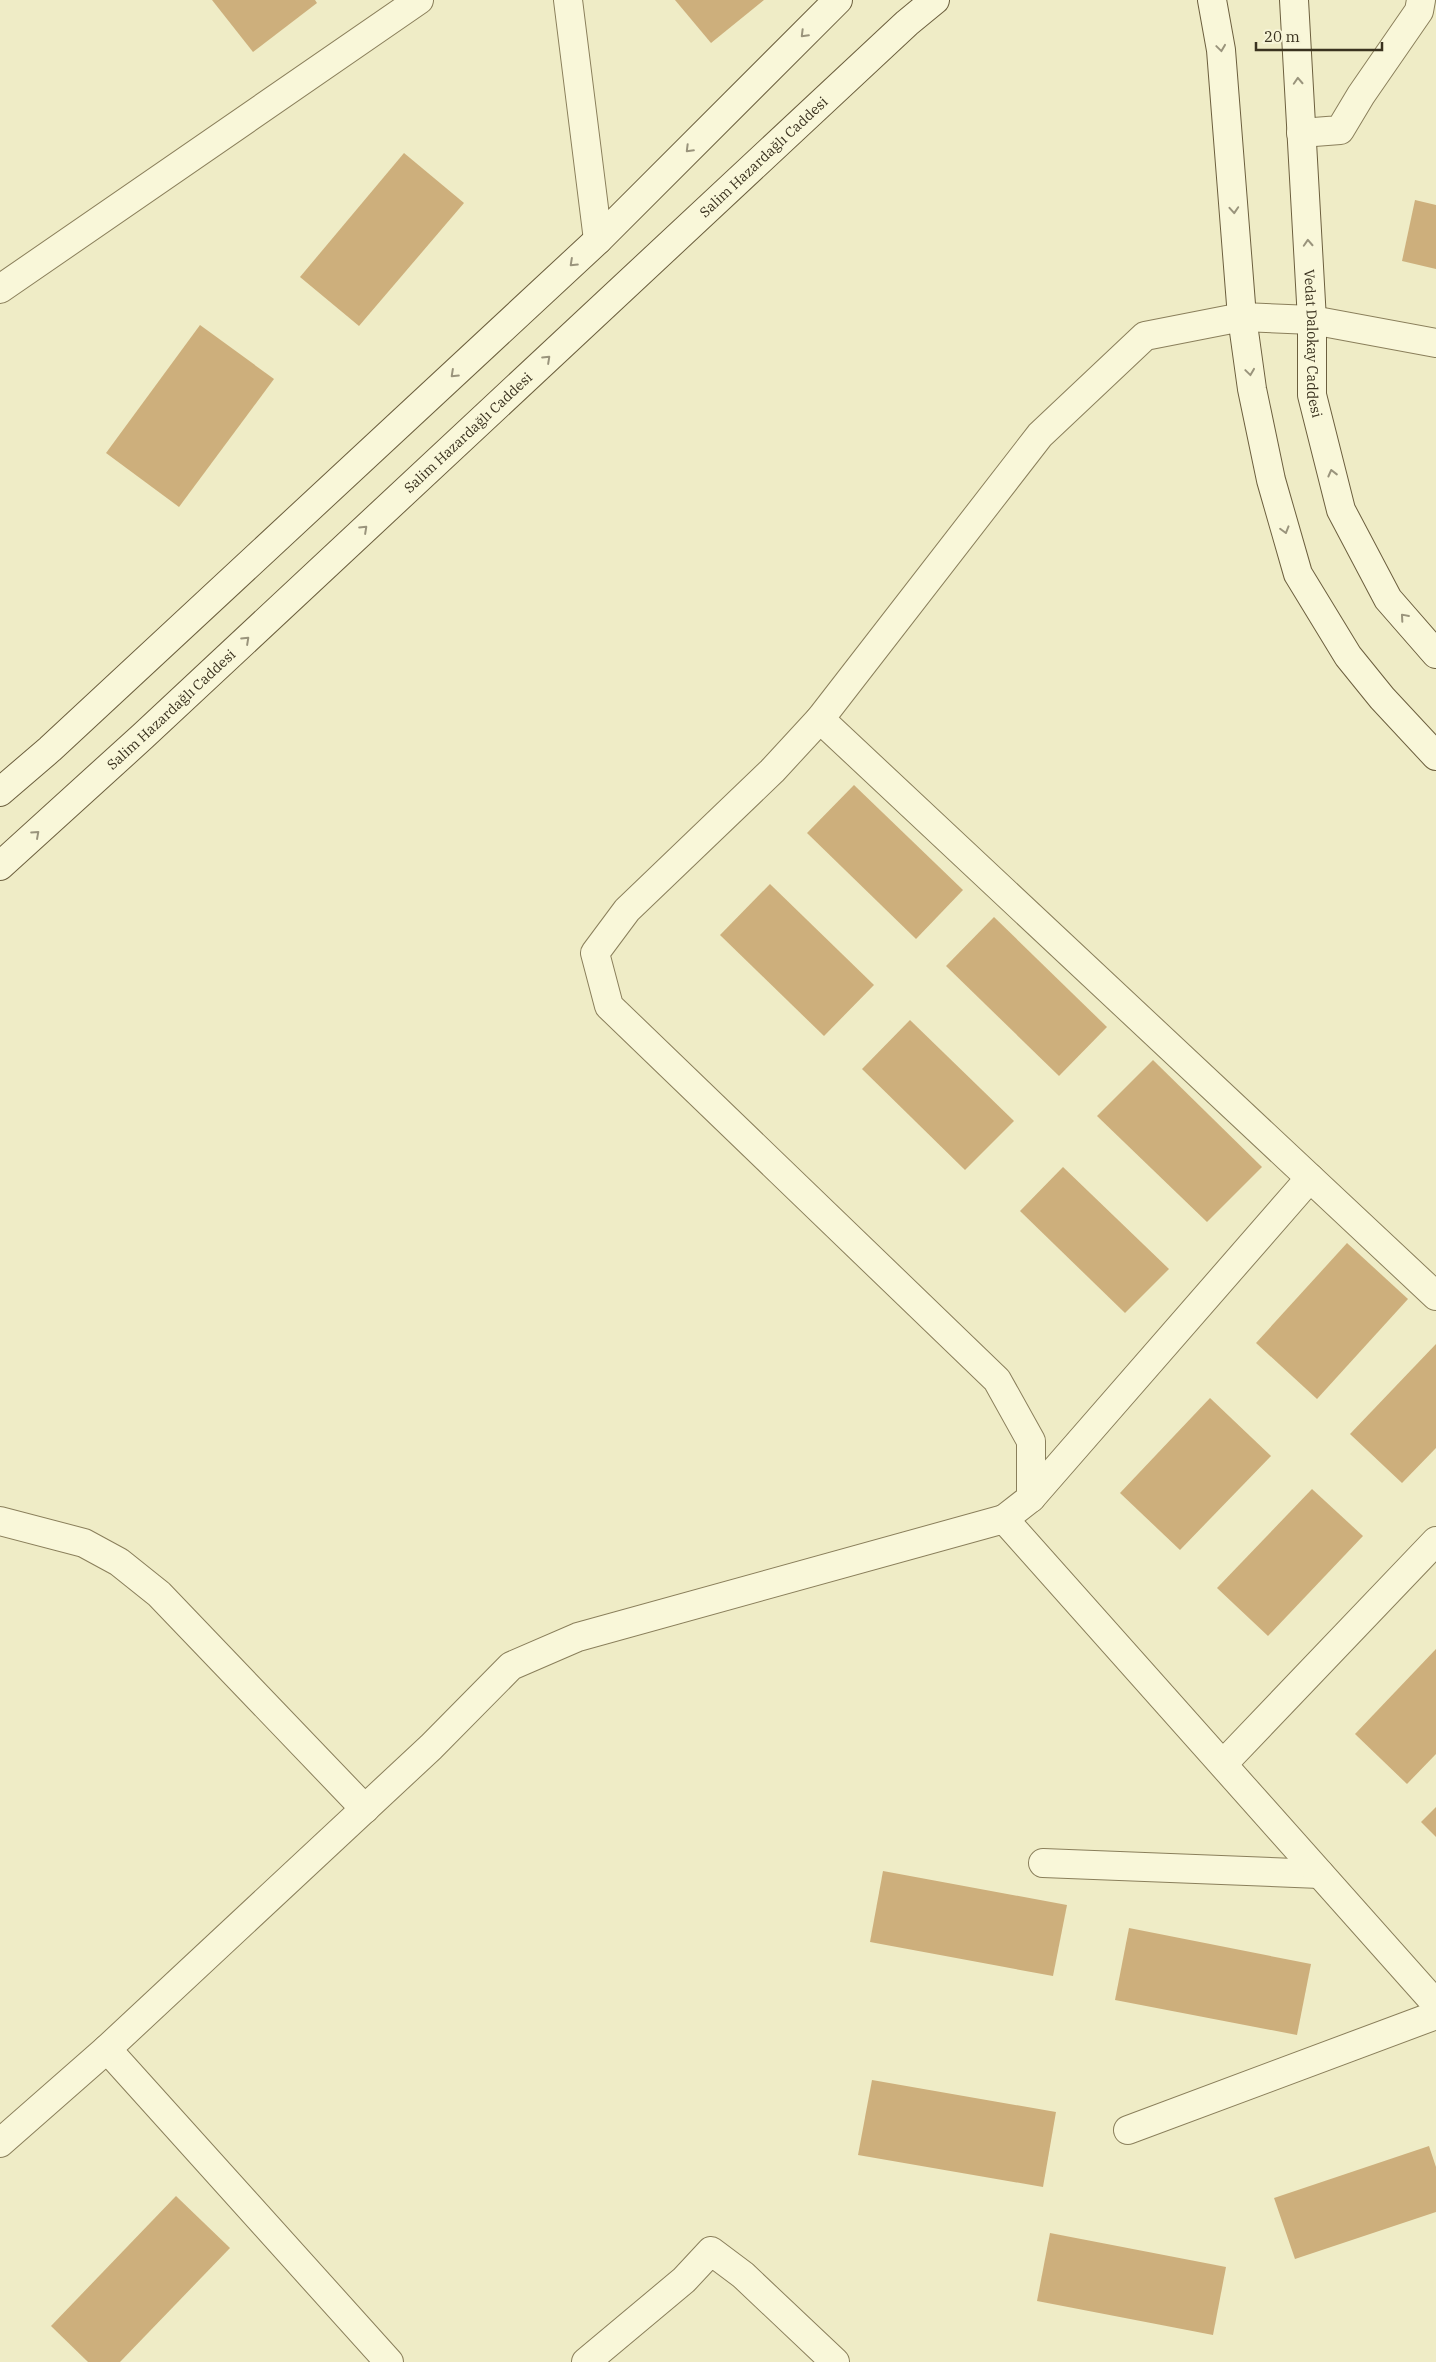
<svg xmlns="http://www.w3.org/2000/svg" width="1436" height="2362" font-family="'IBM Plex Serif',serif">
<rect width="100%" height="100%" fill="#efecc6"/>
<!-- building -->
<g fill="#cdaf7c">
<path d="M212 0H315L317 3 253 52Z"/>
<path d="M675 0H764L711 43Z"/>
<path d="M404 153 464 203 359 326 300 277Z"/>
<path d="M1415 200 1436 205V269L1402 261Z"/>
<path d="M200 325 274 379 179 507 106 453Z"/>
<path d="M854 785 963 890 916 939 807 833Z"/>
<path d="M770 884 874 985 824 1036 720 935Z"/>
<path d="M994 917 1107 1027 1059 1076 946 966Z"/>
<path d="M910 1020 1014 1121 965 1170 862 1069Z"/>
<path d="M1153 1060 1262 1167 1207 1222 1097 1116Z"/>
<path d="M1063 1167 1169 1269 1125 1313 1020 1211Z"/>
<path d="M1347 1243 1408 1299 1317 1399 1256 1343Z"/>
<path d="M1436 1344V1448L1402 1483 1350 1434Z"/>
<path d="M1210 1398 1271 1456 1180 1550 1120 1493Z"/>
<path d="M1312 1489 1363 1536 1268 1636 1217 1588Z"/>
<path d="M1436 1649V1754L1407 1784 1355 1734Z"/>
<path d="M1436 1807V1837L1421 1822Z"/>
<path d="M883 1871 1067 1905 1053 1976 870 1942Z"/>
<path d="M1129 1928 1311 1964 1297 2035 1115 2000Z"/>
<path d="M872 2080 1056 2112 1043 2187 858 2155Z"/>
<path d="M1429 2146 1436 2167V2212L1295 2259 1274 2198Z"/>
<path d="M176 2196 230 2248 120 2362H88L51 2326Z"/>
<path d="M1050 2233 1226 2267 1213 2335 1037 2301Z"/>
</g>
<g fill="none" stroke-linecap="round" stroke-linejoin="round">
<!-- minor casing -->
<g stroke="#8a7f5b" stroke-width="30">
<g id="minor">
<path d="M568 0 598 240"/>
<path d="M1301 133 1340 130 1361 95 1419 11 1421 0"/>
<path d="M0 289 419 0"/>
<path d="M820 719 1436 1296"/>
<path d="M1031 1498 1310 1178"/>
<path d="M1004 1519 1031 1498V1441L997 1380 609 1006 595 953 627 910 772 771 820 719 1040 435 1145 336 1242 317 1312 320 1436 343"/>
<path d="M0 1521 84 1543 119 1562 159 1594 365 1809"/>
<path d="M1223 1764 1436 1541"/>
<path d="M1043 1863 1320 1874"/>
<path d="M107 2049 389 2362"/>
<path d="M1128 2130 1436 2015"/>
<path d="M0 2143 107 2049 431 1747 511 1666 578 1637 1004 1519 1436 2004"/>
<path d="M586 2362 684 2280 711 2251 743 2275 835 2362"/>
</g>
</g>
<!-- secondary casing -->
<g stroke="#6c5f3e" stroke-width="30">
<g id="secondary">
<path d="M1212 0 1221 50 1242 317 1252 389 1271 480 1298 574 1348 656 1382 698 1436 756"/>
<path id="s1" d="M1294 0 1312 320V395L1341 510 1388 599 1436 654"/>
<path d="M0 792 50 749 598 240 838 0"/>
<path id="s2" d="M0 866 143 736 907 23 935 0"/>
</g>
</g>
<!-- minor -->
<use href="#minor" stroke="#f9f7d9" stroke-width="28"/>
<!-- secondary -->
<use href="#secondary" stroke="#f9f7d9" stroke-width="28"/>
</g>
<!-- one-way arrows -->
<defs><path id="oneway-chevron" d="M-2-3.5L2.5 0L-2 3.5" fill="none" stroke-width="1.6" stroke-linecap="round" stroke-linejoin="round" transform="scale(1.25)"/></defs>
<g stroke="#9a947c">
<use href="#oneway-chevron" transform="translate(804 34) rotate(135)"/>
<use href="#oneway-chevron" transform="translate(1221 48) rotate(82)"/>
<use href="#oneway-chevron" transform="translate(1298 81) rotate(-93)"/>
<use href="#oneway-chevron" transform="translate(689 149) rotate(135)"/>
<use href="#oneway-chevron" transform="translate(1234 210) rotate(86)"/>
<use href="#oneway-chevron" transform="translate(1308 243) rotate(-93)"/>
<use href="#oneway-chevron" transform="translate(573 263) rotate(137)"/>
<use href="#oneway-chevron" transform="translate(547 359) rotate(-43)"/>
<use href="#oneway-chevron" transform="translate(1250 372) rotate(82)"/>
<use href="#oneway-chevron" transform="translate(454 374) rotate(137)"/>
<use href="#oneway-chevron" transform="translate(1332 473) rotate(-104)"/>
<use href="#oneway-chevron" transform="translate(364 529) rotate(-43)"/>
<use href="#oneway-chevron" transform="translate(1285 530) rotate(74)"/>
<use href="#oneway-chevron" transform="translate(1404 617) rotate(-131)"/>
<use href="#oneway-chevron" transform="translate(246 640) rotate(-43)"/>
<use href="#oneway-chevron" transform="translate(36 834) rotate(-42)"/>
</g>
<g text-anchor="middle" stroke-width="4" stroke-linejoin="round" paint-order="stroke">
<!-- street labels -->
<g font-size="14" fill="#3a321f" stroke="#f6f4d6">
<text dy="5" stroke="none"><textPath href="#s2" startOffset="1042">Salim Hazardağlı Caddesi</textPath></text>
<text dy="5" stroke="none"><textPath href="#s1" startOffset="344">Vedat Dalokay Caddesi</textPath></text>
<text dy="5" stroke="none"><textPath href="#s2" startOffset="638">Salim Hazardağlı Caddesi</textPath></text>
<text dy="5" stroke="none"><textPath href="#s2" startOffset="232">Salim Hazardağlı Caddesi</textPath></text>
</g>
</g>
<!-- scale -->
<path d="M1256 42v8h126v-8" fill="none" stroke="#3a321f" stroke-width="2.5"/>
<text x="1264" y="42" font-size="15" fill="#3a321f" stroke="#f6f4d6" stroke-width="4" paint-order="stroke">20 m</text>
</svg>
